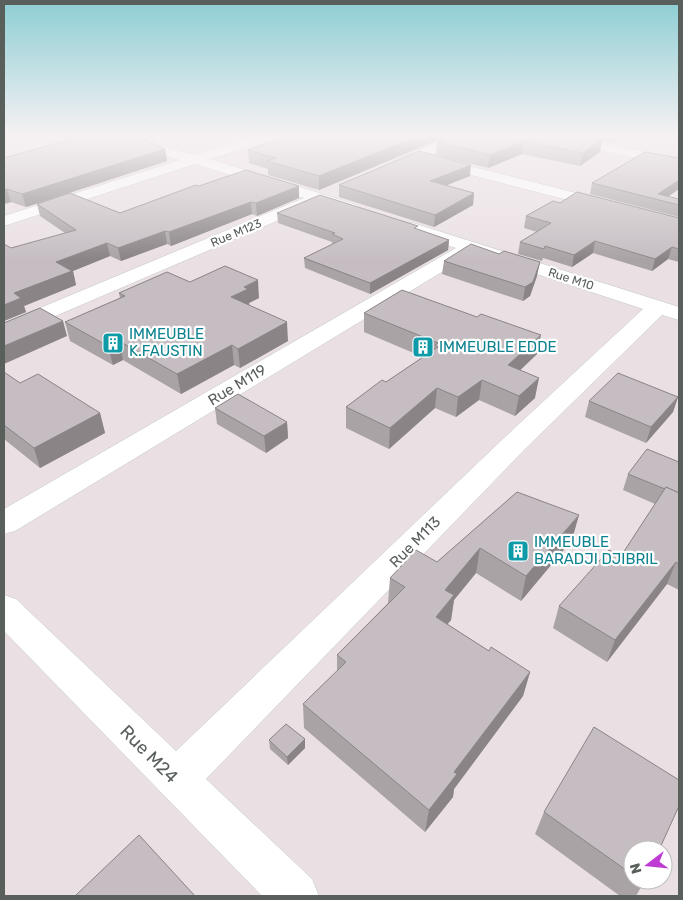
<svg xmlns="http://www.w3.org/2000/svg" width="683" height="900" font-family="Rubik,sans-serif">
<rect width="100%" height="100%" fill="#eae0e4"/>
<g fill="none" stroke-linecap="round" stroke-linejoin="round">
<!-- minor casing -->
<g stroke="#c2c7c4" stroke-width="1">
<g id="minor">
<path d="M100 134H121L195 155 260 134H280L279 137 210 159 357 205 359 208 357 211 351 213 319 203 4 338V323L304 198 195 164 4 226V216L180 160 101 137Z"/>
<path d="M457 134H474L473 137 396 170H386L384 167 386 164Z"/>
<path d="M536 134H561L679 159V167L542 138Z"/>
<path d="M434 157 679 219V229L429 164 427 161 429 158Z"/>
<path d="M413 223 679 307V320L662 315 524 450 206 779 312 879 319 896H262L4 631V595L16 599 176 751 504 438 643 309 473 253 15 531 4 534V509L456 248 407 232 404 228 407 224Z"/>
</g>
</g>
<!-- minor -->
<use href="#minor" fill="#fff" fill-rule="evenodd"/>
</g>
<!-- wall -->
<g fill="#a9a3a6">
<path d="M49 134H90L66 140Z"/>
<path d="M128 134H164L146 139Z"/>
<path d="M289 134H452L319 190 268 175V169L249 163 248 150 289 136Z"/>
<path d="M456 134H618L616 141 613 143 602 141 600 152 580 166 522 154 488 168 436 155 437 142Z"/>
<path d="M165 149 167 161 26 207 11 202 4 204V158Z"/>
<path d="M470 176 446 185 474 193 473 205 434 227 339 197V185Z"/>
<path d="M592 183 679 199V217L590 194Z"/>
<path d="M199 186 299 198 257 216 252 214 171 246 167 244 121 261 110 256 73 271 76 285 24 306 26 312 4 321 11 248 65 233 40 216 37 204 120 213Z"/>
<path d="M560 203 679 218V262L668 259 652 271 593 253 572 267 543 258 542 261 518 254 520 242 537 232 524 228 526 216Z"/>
<path d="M277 213 418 230 449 240 448 250 370 294 305 268 304 258 332 244V242L278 223Z"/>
<path d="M444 261 537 276 530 296 523 301 442 274Z"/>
<path d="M190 282 259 298 249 303V305L288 341 240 368 234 365 181 394 123 360 113 365 70 341 65 322 120 298 119 293Z"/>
<path d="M364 313 537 354 520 370 535 398 515 416 479 400 456 417 435 408 389 449 346 428V407L386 382 423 357 364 332Z"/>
<path d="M4 372 20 383 100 413 105 433 40 468 4 439Z"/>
<path d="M678 397 673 412 646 443 585 417 589 401Z"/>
<path d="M215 408 287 422 288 438 266 453 217 424Z"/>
<path d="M679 462V590L667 584 607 662 553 628 559 606 621 556 655 504 623 490 628 474Z"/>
<path d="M517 492 572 540 521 601 476 573 454 600 451 620 447 624 489 651 530 672 523 696 454 789 453 797 425 832 304 728 303 704 337 671V655L388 603 390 578 437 562Z"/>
<path d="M305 739V748L288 765 270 749 269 740Z"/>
<path d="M544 812 633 850V880H645L636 896H620L535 834Z"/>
</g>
<!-- shaded-wall -->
<g fill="#8a8487">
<path d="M64 134H90L66 140Z"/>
<path d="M146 134H164L146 139Z"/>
<path d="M423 134H452L319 190V176Z"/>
<path d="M615 134H618L616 141 613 143Z"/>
<path d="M602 139 600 152 580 166 583 153Z"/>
<path d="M524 141 522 154 488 168 490 155Z"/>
<path d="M165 149 167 161 26 207 22 194Z"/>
<path d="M471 165 470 176 430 192V181Z"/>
<path d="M679 180V189L662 201 658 194Z"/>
<path d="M299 186V198L257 216 256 203Z"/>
<path d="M7 189 11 202 4 204V190Z"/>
<path d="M474 193 473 205 434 227 435 215Z"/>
<path d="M251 202 252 214 171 246 169 232Z"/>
<path d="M165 231 167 244 121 261 118 248Z"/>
<path d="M449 240 448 250 370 294V283Z"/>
<path d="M595 241 593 253 572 267 574 255Z"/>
<path d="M107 243 110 256 73 271 76 285 24 306 26 312 4 321V305L14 293 56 262Z"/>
<path d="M672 247 668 259 652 271 655 259Z"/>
<path d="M540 262 537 276 530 296 523 301 525 287Z"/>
<path d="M258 280 259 298 249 303 250 307 231 297 244 287Z"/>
<path d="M63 321 67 336 4 364V346Z"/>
<path d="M287 322 288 341 240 368 238 349Z"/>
<path d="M541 335 537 354 505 385 508 365Z"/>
<path d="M119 341 123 360 113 365 108 346Z"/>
<path d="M232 345 234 365 181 394 177 374Z"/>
<path d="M539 378 535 398 515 416 519 396Z"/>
<path d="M482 380 479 400 456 417 458 397Z"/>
<path d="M437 388 435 408 389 449 390 428Z"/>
<path d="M678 397 673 412 646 443 651 427Z"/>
<path d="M100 413 105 433 40 468 34 448Z"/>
<path d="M287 422 288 438 266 453 264 436Z"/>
<path d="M579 515 572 540 521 601 526 576Z"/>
<path d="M480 548 476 573 454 600 451 620 433 642 436 617 445 590Z"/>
<path d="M676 562 667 584 607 662 615 640Z"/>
<path d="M530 672 523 696 454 789 453 797 425 832 429 810 454 772Z"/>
<path d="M305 739V748L288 765 287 757Z"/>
</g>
<!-- building -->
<g fill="#c5bdc1" stroke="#8a8487">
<path d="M91 134H123L145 140 165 149 22 194 7 189 4 190V158Z"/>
<path d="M294 134H423L319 176 267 161 276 158 248 150Z"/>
<path d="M456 134H576L602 139 583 153 524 141 490 155 437 142Z"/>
<path d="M419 151 471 165 430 181 474 193 435 215 339 185Z"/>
<path d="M645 152 679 158V180L658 194 679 199V205L592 183Z"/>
<path d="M246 170 299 186 256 203 251 202 169 232 165 231 118 248 107 243 56 262 72 271 14 293 21 298 4 305V244L11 248 76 230 37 204 70 193 120 213 196 185 199 186Z"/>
<path d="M577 192 679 218V249L672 247 655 259 595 241 574 255 545 246 544 249 520 242 551 223 526 216 553 201 560 203Z"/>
<path d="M320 195 418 226 414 228 449 240 370 283 304 258 343 239 332 234 335 233 277 213Z"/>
<path d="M471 244 499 254 504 251 540 262 533 282 525 287 444 261Z"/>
<path d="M225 266 258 280 244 287 248 289 231 297 287 322 238 349 232 345 177 374 119 341 108 346 65 322 125 296 119 293 167 272 190 282Z"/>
<path d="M402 290 477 317 481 314 541 335 508 365 539 378 519 396 482 380 458 397 437 388 390 428 346 407 382 380 386 382 438 347 435 345 438 343 364 313Z"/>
<path d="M40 308 63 321 4 346V323Z"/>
<path d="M4 372 20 383 38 374 100 413 34 448 4 425Z"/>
<path d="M618 373 678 397 651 427 589 401Z"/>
<path d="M238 394 287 422 264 436 215 408Z"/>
<path d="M647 449 679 462V493L666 487 665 489 628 474Z"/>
<path d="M666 487 679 493V564L676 562 615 640 559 606 609 550 621 556Z"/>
<path d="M517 492 579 515 526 576 480 548 445 590 454 595 436 617 489 651 491 647 530 672 454 772 457 774 429 810 303 704 346 662 337 655 405 587 390 578 416 550 437 562Z"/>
<path d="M286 724 305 739 287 757 269 740Z"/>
<path d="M594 727 679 780V806L659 850H633V875L544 812Z"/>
<path d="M139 835 195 896H75Z"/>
<path d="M640 880H645L644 883Z"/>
</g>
<!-- sky -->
<linearGradient id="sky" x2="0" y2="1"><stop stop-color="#8dced4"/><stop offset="0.52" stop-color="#f6f1f3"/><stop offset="1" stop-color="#f6f1f3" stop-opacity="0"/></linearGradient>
<rect width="683" height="260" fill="url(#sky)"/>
<!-- icons -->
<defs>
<g id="building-square" transform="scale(1.125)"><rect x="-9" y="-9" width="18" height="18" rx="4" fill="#0f9aa8" stroke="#fff"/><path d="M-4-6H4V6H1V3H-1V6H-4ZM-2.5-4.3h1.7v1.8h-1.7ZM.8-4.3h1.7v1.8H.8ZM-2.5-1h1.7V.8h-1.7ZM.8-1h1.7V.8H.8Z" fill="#fff"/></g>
</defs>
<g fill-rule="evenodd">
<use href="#building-square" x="113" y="343"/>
<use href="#building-square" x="423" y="347"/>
<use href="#building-square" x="518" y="551"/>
</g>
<g text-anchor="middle" stroke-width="4.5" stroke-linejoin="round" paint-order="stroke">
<!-- far-street labels -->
<g font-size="12" fill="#595f5b" stroke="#fff">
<text transform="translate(236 233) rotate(-23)" y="4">Rue M123</text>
<text transform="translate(571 279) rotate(18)" y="4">Rue M10</text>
</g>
<!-- culture labels -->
<g font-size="15" fill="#0d838f" stroke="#fff" text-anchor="start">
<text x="129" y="339">IMMEUBLE<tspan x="129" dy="17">K.FAUSTIN</tspan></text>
<text x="439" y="352">IMMEUBLE EDDE</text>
<text x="534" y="547">IMMEUBLE<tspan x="534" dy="17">BARADJI DJIBRIL</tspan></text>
</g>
<!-- street labels -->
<g font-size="15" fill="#595f5b" stroke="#fff">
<text transform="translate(237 385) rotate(-31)" y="5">Rue M119</text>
<text transform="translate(415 542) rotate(-45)" y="5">Rue M113</text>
</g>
<!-- near-street labels -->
<g font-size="18" fill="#595f5b" stroke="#fff">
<text transform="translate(149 754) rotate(45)" y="6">Rue M24</text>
</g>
</g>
<!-- border -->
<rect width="683" height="900" fill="none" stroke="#595f5b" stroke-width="10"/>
<!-- north arrow -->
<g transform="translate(648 865) rotate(254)"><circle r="24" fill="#ffffff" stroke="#bdbfbd"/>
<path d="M0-4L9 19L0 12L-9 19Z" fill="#be3cd4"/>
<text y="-8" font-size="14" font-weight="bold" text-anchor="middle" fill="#595f5b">N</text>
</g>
</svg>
